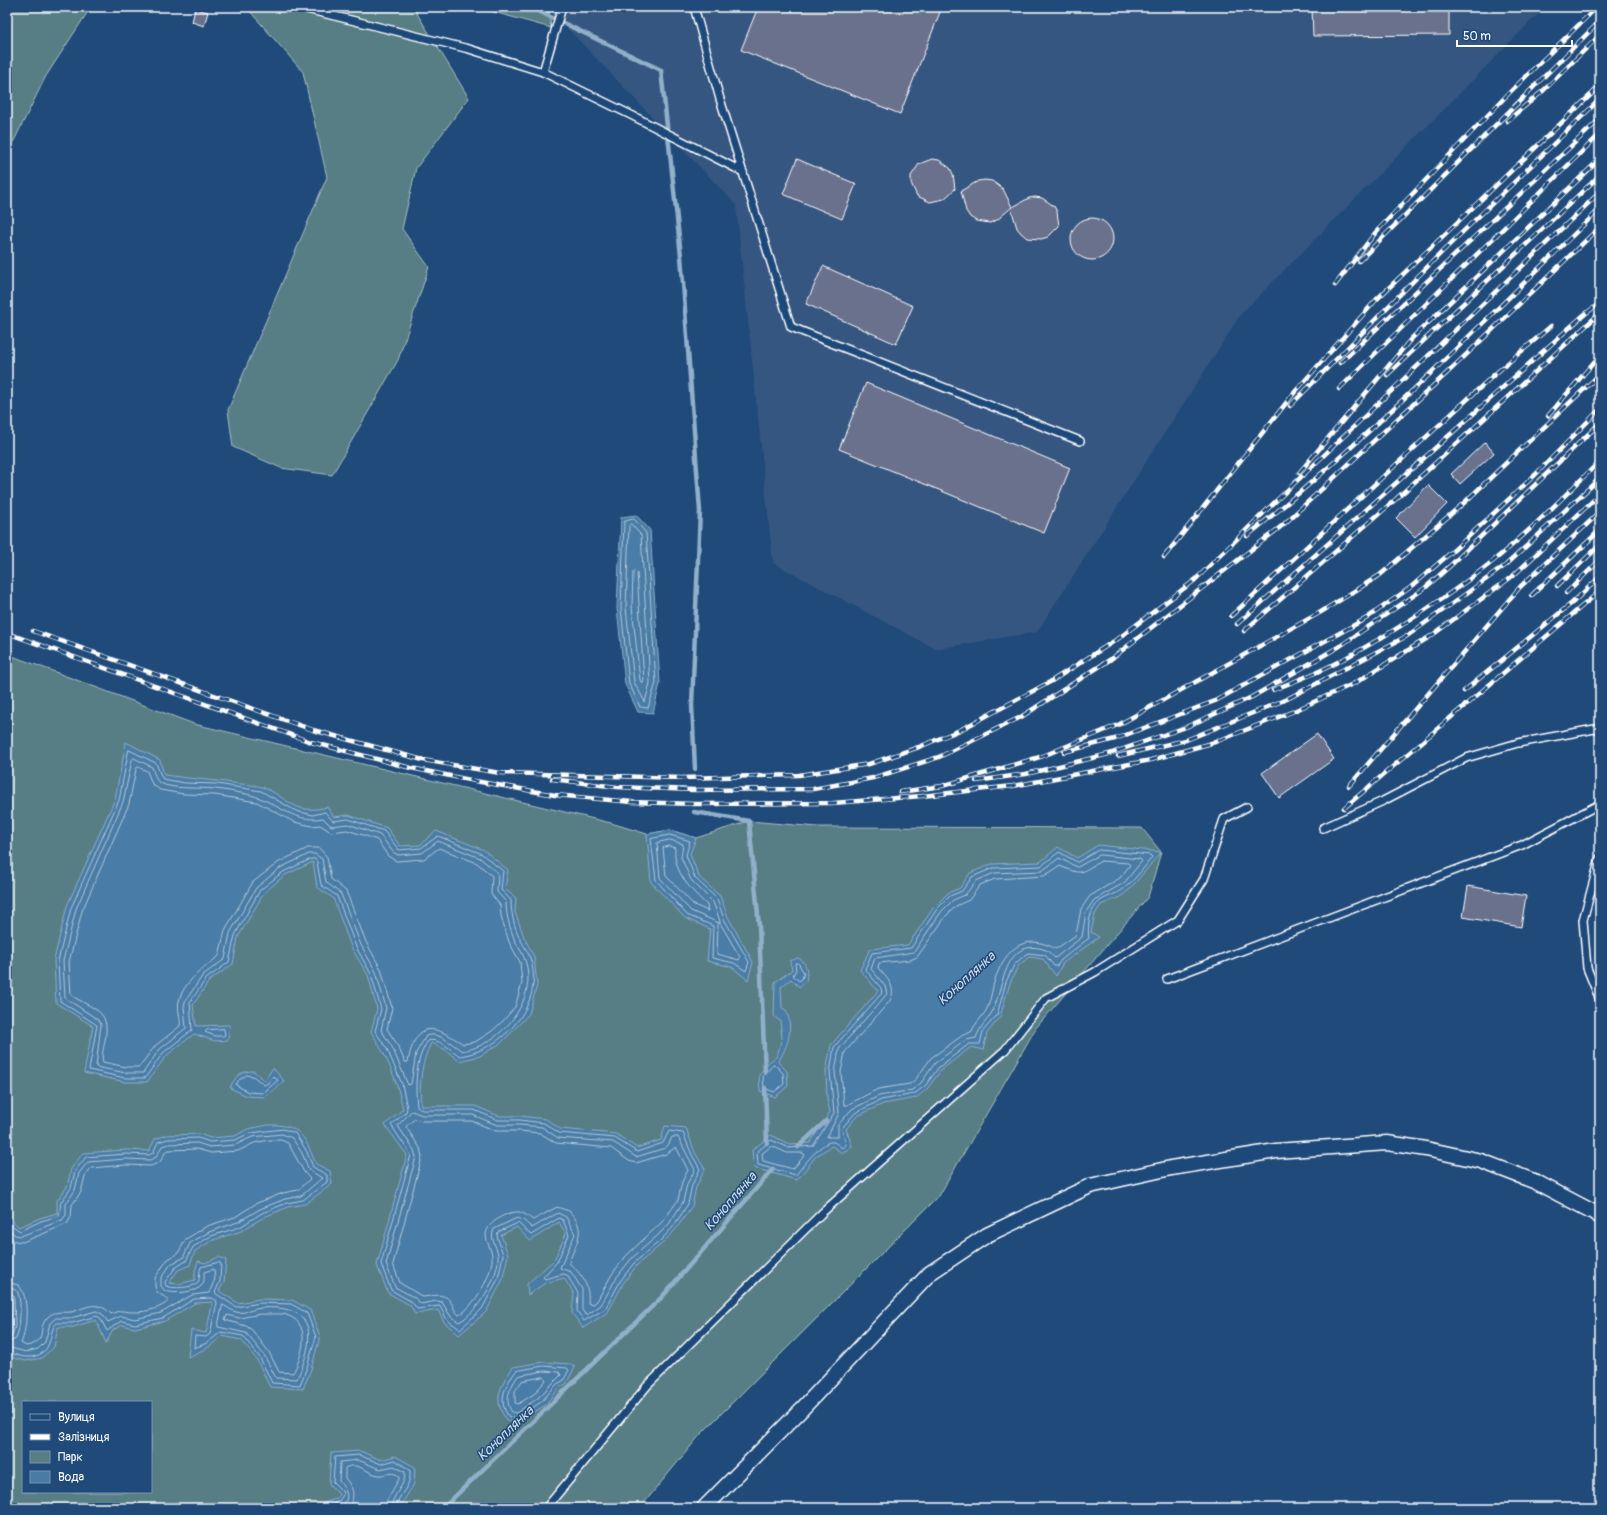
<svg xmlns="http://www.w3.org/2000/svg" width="1607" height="1515" font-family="Pangolin,sans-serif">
<rect width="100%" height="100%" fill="#1f4a7a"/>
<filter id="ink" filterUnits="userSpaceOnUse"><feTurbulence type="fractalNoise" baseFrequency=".025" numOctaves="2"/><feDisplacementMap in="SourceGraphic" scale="8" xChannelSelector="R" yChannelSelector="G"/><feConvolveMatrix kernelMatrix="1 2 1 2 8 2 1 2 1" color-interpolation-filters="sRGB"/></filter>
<g filter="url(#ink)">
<!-- built -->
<path fill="#365680" d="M547 7H1545L1241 314 1037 632 936 649 773 563 736 205Z"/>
<!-- green -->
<g fill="#577e84" stroke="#abbec2" fill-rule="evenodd">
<path d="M7 7H91L46 76 7 155Z"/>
<path d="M239 7H413L469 98 416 168 402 229 429 267 398 360 332 475 281 468 233 447 228 410 327 177 303 72 248 9Z"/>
<path d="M476 7H547L549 10 551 28Z"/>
<path d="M7 654 194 724 611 823 647 834 670 830 696 838 749 821 818 827 1142 828 1161 852 1148 897 1036 1028 939 1196 700 1435 640 1508H7ZM23 1402H151V1492H23Z"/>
</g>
<!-- water -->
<g fill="#487ba6" stroke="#91b0ca">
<path d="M636 515 650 530 660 684 653 713 638 712 625 684 617 608 621 517Z"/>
<path d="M126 742 160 760 164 775C190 779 215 780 241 784 248 785 256 785 262 787 289 797 293 816 327 807L334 817 348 815 387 828 400 846 420 845 436 831 484 850 508 870 505 889 516 898 515 912 524 937 534 957 537 985 529 1014 501 1043 480 1056 459 1061 446 1050 431 1043C421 1063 419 1084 421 1106H475L499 1116H520L546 1119 560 1129 616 1134 637 1148 661 1140 665 1126 686 1128 695 1153 705 1169 696 1187 692 1206 676 1229 664 1242 637 1265 624 1282 608 1312 583 1328 572 1313 574 1294 564 1278 545 1283 528 1295 527 1284 554 1260 566 1234 559 1222 530 1241 517 1227 501 1235 508 1255 502 1281 486 1312 459 1335 444 1322 438 1310 415 1314 410 1305 388 1293 377 1265 407 1155 385 1125 403 1109C397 1080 387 1056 371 1032L377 1009 368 975 352 949 333 898 317 887 313 862 285 875 264 893 238 937 233 964 209 981 193 1005 196 1026 230 1025 228 1040 215 1041 194 1034 166 1056 147 1082H125L84 1073 93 1026 56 1003 54 960 67 906 115 799Z"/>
<path d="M670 830 696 838 690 854 699 877 720 896 728 917 753 962 748 980 732 967 707 961 710 929 685 918 651 882 647 834Z"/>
<path d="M1098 845 1161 852 1130 889 1120 897 1101 905 1095 914 1091 932 1099 937 1063 963 1056 976 1043 959 1029 957 1018 966 1010 983 1000 1017 987 1033 983 1050 971 1047 941 1070 927 1089 916 1098 883 1104 857 1116 846 1129 852 1146 842 1153 832 1146 816 1156 797 1180 754 1168 752 1150 771 1135 789 1144 810 1143 830 1112 827 1099 826 1072 831 1045 878 991 860 970 870 949 908 945 934 907 948 893 960 888 970 873 992 864 1040 862 1058 847 1077 858Z"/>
<path d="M798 958C807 963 808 971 806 981L799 987 791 979 781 987 782 1008 786 1010C794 1029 788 1046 778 1062L787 1071 788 1086 775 1097 760 1091 759 1075 768 1063 777 1056 782 1038 780 1021 774 1016 775 982 792 970 790 961Z"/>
<path d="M273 1068 284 1081 265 1097 247 1096 230 1088C235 1076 241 1071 254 1071L264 1081Z"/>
<path d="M268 1125C301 1124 304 1136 316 1164L330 1171 332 1184 305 1204 288 1207 264 1217 241 1231 213 1240 195 1251 190 1265 178 1270 169 1283 179 1284 195 1280V1271L198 1261 205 1263 219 1257 226 1260 224 1282 219 1291 238 1303 260 1299 292 1300 310 1310 320 1337 311 1369 303 1389 270 1387 257 1360 241 1340 222 1336 209 1347 188 1357 191 1330 206 1333 213 1302 195 1303 165 1321 135 1328 122 1325 113 1330 106 1343 96 1320 73 1327H58L54 1347 42 1358 26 1361 7 1356V1342L11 1326 10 1297H7V1216L19 1227 40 1218 57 1213V1201L67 1187 71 1169 83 1153 126 1150 149 1151 155 1139 167 1135 199 1134 210 1138 235 1136 248 1129Z"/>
<path d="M544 1362 569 1364 575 1367 566 1384 560 1387 544 1406 518 1422 507 1421C492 1399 500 1387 513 1367Z"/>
<path d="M360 1451 381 1460 395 1456 415 1467 414 1484 399 1508H323L322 1504 337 1498 339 1494 329 1484 331 1453Z"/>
</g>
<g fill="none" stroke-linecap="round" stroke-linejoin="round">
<!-- shore -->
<g stroke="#b6cadb" stroke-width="1">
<path d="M634 519 646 533 656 683 648 708 640 707 629 683 621 608 624 522Z"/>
<path d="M631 524 641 535 650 683 645 702 634 682 626 608 629 526Z"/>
<path d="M635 571 637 573 644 681 642 683 640 680 632 607 633 573Z"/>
<path d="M129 750 156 763 161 776 163 779 185 783 217 784 261 791 296 811 313 815 325 812 333 821 348 819 384 831 399 850 421 848 438 836 482 854 503 871 501 890 511 900C511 914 514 926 520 939 523 945 528 951 530 958 546 1003 503 1050 460 1056 452 1051 438 1037 428 1041 415 1059 415 1085 417 1106L422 1110H474L498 1120H520L544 1123 559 1133 615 1138 637 1152 663 1143 669 1131 683 1133 692 1155 700 1169 692 1185 688 1204 673 1227 661 1240 634 1263 621 1280 605 1309 584 1321 577 1311 578 1293 567 1275 563 1274 545 1279 543 1277 557 1262 569 1235 563 1220 559 1218 531 1235 518 1223 498 1232 497 1236 503 1255 498 1279 482 1309 460 1329 447 1320 440 1306 417 1309 412 1302 391 1290 381 1264 411 1155 391 1125 406 1112 407 1108 402 1084 387 1049 375 1031 381 1009 371 974 356 947 337 896 321 885 317 862 315 859H311L283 872 260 890 235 935 229 962 206 979 190 1002 192 1030 163 1053 145 1078H125L89 1070 97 1025 60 1001 58 961 71 908 119 800Z"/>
<path d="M134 758 152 767C154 772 155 780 160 783 173 790 200 787 215 789 225 790 235 792 246 794 275 799 291 824 323 818L331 826 348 824 380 835 393 852 398 855 422 853 438 841 480 858 498 873 497 892 506 902C506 916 510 928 515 941 518 947 523 953 525 960 539 1000 501 1045 462 1051 452 1044 438 1031 426 1036L416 1053 411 1084 408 1085 392 1047 381 1030 386 1008 376 972 361 945 341 894 326 882 322 859 315 854H309L280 868 256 888 230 933 225 959 203 975 186 1000 184 1006 186 1028 159 1050 143 1073H126L96 1067 101 1024 97 1019 65 998 63 961 76 909 123 802 132 760Z"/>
<path d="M138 767 147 771 152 784 160 790 184 794 215 795 257 802 294 822 312 826 320 825 331 832 347 830 366 836 377 840 388 856 396 861 424 859 439 848 477 863 492 876 491 894 500 905 501 916 509 942 520 962 522 983 515 1007 503 1021 492 1031 475 1042 463 1044C433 1024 416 1020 408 1062H405L397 1044 387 1029 392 1008 381 969 366 942 346 891 331 879 327 857 319 848H308L279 862 253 882 225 930 219 956C205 967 183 982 179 1001 177 1009 181 1018 180 1026L155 1046 139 1067H126L103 1062C101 1056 104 1047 105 1040 111 1009 93 1010 71 995L69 962 82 911 129 804 136 769Z"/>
<path d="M670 835 690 841 686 855 695 878 717 899 724 919 749 962 746 971 734 963 712 958 713 926 687 915 656 880 651 839Z"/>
<path d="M670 840 683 844 681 857 691 880 713 902 720 921 719 923 691 911 660 878 657 843Z"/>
<path d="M669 846 675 848C673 872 691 890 707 905L708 911 694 905 666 876 663 848Z"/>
<path d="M1099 850 1150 855 1152 857C1145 867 1136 878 1127 886 1119 894 1109 895 1100 901 1089 909 1087 928 1089 938L1061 960 1057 966H1054L1045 955 1029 953 1026 954 1014 965 1006 982 997 1015 983 1031 980 1044H969L939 1067 925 1086 914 1094 881 1100 855 1113 842 1128 846 1145 842 1148C839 1146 836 1143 834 1142 823 1139 802 1167 796 1175L758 1165 757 1152 771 1140 789 1148 813 1146 834 1113 830 1072 834 1047 882 993 881 988 865 969 872 953 911 948 937 909 950 896 962 891 972 877 993 868 1041 866 1059 852 1077 862Z"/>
<path d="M1100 855 1140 859 1142 861 1124 883 1094 900 1086 912 1082 937 1055 958C1052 956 1050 952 1046 950 1003 935 1004 990 992 1012 986 1023 981 1024 976 1038L966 1040 935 1063 921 1083 912 1090 879 1096 852 1109 838 1125V1137H827L839 1113 835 1072 839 1049 887 994 885 986 871 969 875 958 914 952 941 912 953 900 965 895 976 881 994 873 1042 871 1059 858 1077 867Z"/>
<path d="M1101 861 1128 863 1130 865 1120 878 1090 896 1081 909 1076 935 1056 949C1025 932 1006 948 995 979 992 988 991 1000 987 1009 983 1017 975 1023 971 1032L963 1035 931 1058 916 1079 910 1084 878 1089 847 1105H844L841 1072 845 1052 889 1002C898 988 887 978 878 968L879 963 910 960 917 957 946 916 956 906 969 900 980 885 995 879 1044 876 1060 866C1083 876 1079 873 1101 861Z"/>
<path d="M720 923 740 957 739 960 717 954 718 925Z"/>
<path d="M798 963 804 973 802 979 799 981 793 975 796 970 795 964Z"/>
<path d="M224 1029 225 1035 223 1036H215L205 1032 207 1030Z"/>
<path d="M774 1064 783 1073 784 1084 774 1092 764 1088 763 1077Z"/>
<path d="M247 1075 253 1076 264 1085 268 1083 273 1076 278 1080 263 1093 248 1092 236 1085 238 1081Z"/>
<path d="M412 1111 422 1115H473L497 1125H520L542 1127 558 1138 613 1142 636 1157 665 1148 669 1144 672 1137H678L695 1170 687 1184 683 1202 669 1224 657 1236 631 1259 617 1277 601 1305 587 1315 585 1314 582 1310V1289L571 1272 560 1268 575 1234 566 1217 558 1213 532 1228 523 1220 517 1218 494 1229C489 1239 497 1246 498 1255 500 1276 477 1313 459 1322L451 1317 442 1302 437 1301 420 1304 415 1298 395 1287 386 1264 416 1157 414 1150 398 1126Z"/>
<path d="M415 1119 422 1121H472L496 1131H519L540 1133 556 1143 611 1148 629 1161 636 1163 666 1154 676 1147 688 1170 682 1182 678 1200 664 1220 626 1256 612 1274 597 1301 592 1305 588 1303C590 1286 582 1274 569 1263 576 1241 588 1231 569 1211L557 1207 533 1220C528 1217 525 1213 519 1212 507 1211 488 1222 486 1234 486 1242 491 1248 492 1255 494 1273 474 1307 459 1315 455 1312 454 1308 452 1304 445 1291 434 1296 423 1297L400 1283 393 1264 422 1157 420 1148 406 1127Z"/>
<path d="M772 1146 787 1153H803L805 1155 793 1169 763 1161 762 1154Z"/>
<path d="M7 1222 20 1231 41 1221 59 1216 61 1202 71 1188 75 1171 86 1157 126 1154 149 1155 153 1153 158 1142 168 1139 198 1138 210 1142 235 1140 250 1133 283 1129 295 1133 306 1150 313 1167 327 1175V1182L303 1200 287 1203 262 1213 240 1227 211 1236 193 1247 186 1261 175 1268 165 1282 166 1286C172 1289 193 1288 198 1283 200 1279 199 1271 201 1267L219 1262 221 1264 220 1281 215 1293 236 1307 260 1303 291 1304 307 1313 316 1337 307 1367 300 1385 272 1383 260 1358 243 1336 221 1332 207 1343 194 1348 195 1336 206 1337 210 1334 217 1303 216 1300 212 1298 194 1299 163 1318 135 1324 121 1321 107 1331 100 1318 97 1316 72 1323H57C47 1330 56 1358 26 1357 20 1357 13 1353 7 1353"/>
<path d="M7 1228 15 1235 21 1236 62 1220 66 1215V1204L75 1190 79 1173 88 1162 126 1159 150 1160 156 1157 162 1146 169 1144 197 1143 210 1147 235 1145 252 1137 282 1134 292 1138 302 1153 309 1170 322 1178 301 1196 285 1199 260 1209 238 1222 209 1232 190 1243 183 1258 171 1264 161 1278V1286L165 1291C173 1294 197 1293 202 1285 205 1281 204 1276 204 1272L214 1269 215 1279 209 1293 192 1295 161 1313 135 1319 121 1316 108 1322 102 1314 96 1311 71 1318H56L50 1323 45 1342 38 1349 26 1352 7 1347"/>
<path d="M7 1236 15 1241 23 1242 67 1224 71 1217 72 1205 81 1192 85 1176 91 1168 126 1165 151 1166 160 1162 166 1151 169 1150 197 1149 211 1153 238 1151 254 1143 269 1140H281L288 1143 304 1172 310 1179 298 1190 283 1193 257 1203 235 1217 207 1226 186 1239 178 1253 167 1260 155 1278V1286L157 1292 169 1300C163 1308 146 1312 136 1312 125 1313 123 1308 111 1314 107 1310 104 1307 98 1306 89 1304 80 1310 71 1312 63 1313 55 1310 48 1317 36 1328 49 1342 26 1346L21 1343C27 1330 30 1295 18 1285L7 1282"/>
<path d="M7 1288C12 1288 16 1289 18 1293 22 1302 20 1331 16 1339L7 1343"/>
<path d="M7 1293H11L14 1296 15 1326 12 1336 7 1338"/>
<path d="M223 1305C227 1307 232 1311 236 1312 244 1314 253 1309 261 1308 317 1304 316 1337 297 1379L276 1378 264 1355 246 1333 218 1327Z"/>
<path d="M261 1314C269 1315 282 1312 289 1316 312 1325 302 1357 293 1373L279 1372 269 1352 252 1330 246 1326 225 1320 227 1315 239 1318Z"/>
<path d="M544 1366 567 1368 569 1370 563 1381 557 1384 541 1402 517 1418 509 1417C497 1401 505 1385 516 1371Z"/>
<path d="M544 1371 559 1372 561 1375 538 1398 516 1413 512 1412C503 1400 511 1386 518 1376Z"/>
<path d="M544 1377 546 1380 534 1394 518 1404 515 1403V1391L522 1381Z"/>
<path d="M326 1508 339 1501 343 1495 342 1491 333 1482 335 1457 359 1455 381 1464 395 1460 410 1470C412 1489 398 1492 396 1508"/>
<path d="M336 1508C353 1501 347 1491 339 1481L340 1462 358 1460 380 1469 394 1466 405 1472C406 1486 392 1494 391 1508"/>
<path d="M348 1508C356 1496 354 1489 345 1478V1468C357 1461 367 1473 378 1475 387 1476 391 1470 399 1476V1479L387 1500 385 1508"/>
</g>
<!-- stream -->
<g stroke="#91b0ca" stroke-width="4.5">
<path d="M530 7 661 70 681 256 700 511 692 705 695 769"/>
<path d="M694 812 749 821 759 926 765 1073"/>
<path d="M765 1088 767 1143"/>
<path d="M798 1147 826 1121"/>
<path d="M443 1508 662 1297 773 1169"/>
</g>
</g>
<!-- building -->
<g fill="#6a718d" stroke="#fff">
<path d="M758 7H942L900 114 741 50Z"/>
<path d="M1312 7H1449V35L1313 36Z"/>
<path d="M195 9 208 12 204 26 192 22Z"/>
<path d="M797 159 856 184 842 219 783 194Z"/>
<path d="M932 159 939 160 950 168 953 174 955 189 944 199 930 202 917 196 911 183V176L919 164Z"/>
<path d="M985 180 992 181 1003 189 1012 207 997 220 990 223 976 221 970 217 966 211 961 191 978 181Z"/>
<path d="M1035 197 1042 198 1054 206 1057 212 1059 226 1048 237 1041 239 1027 238 1021 233 1017 228 1011 208 1029 198Z"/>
<circle cx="1092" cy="239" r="21"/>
<path d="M823 266 913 306 896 344 806 304Z"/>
<path d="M866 383 1070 468 1044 533 839 449Z"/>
<path d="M1485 442 1494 453 1460 484 1451 474Z"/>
<path d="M1428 485 1447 504 1415 537 1396 518Z"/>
<path d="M1317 734 1334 759 1279 798 1262 773Z"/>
<path d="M1468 886 1526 896 1521 927 1463 917Z"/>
</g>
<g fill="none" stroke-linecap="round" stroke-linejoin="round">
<!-- service casing -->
<g stroke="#fff" stroke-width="10">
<g id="service">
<path d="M298 7 469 49 543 72 631 115 743 172"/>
<path d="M694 7 720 99 791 327 1080 441"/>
<path d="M543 72 562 7"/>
<path d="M1323 828 1383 801 1466 758 1518 743 1600 728"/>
<path d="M1600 858 1583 920 1587 968 1600 1000"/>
<path d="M1167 979 1522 845 1600 804"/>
<path d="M546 1508 647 1386 823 1212 1005 1050 1046 998 1095 972 1178 920 1204 879 1224 819 1247 807"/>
</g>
</g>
<!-- minor casing -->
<g stroke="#fff" stroke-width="17">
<path id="minor" d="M704 1508 802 1409 930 1273 987 1235 1090 1186 1171 1168 1276 1151 1387 1143 1426 1149 1481 1161 1536 1182 1597 1214 1600 1217"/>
</g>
<!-- service -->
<use href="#service" stroke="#1f4a7a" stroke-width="7"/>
<!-- minor -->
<use href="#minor" stroke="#1f4a7a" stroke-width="14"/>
<!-- rail casing -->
<g stroke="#fff" stroke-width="4.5">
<g id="rail">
<path d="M1507 121 1544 90 1600 35"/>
<path d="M1359 261 1600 21"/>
<path d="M1335 285 1376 232 1510 92 1597 7"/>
<path d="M1340 363 1600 119"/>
<path d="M1387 375 1600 175"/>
<path d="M1339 389 1600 134"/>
<path d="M1290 406 1444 250 1600 99"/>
<path d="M1548 416 1600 355"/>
<path d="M1299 473 1411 339 1600 159"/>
<path d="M1247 536C1372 436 1485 320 1600 209"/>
<path d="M1164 557 1294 393 1376 300 1600 86"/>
<path d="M1557 586 1600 545"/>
<path d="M1566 593 1600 560"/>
<path d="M1531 596 1600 530"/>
<path d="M1231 616 1495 374 1551 326"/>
<path d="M1237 624C1354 522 1469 417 1585 314L1600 303"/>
<path d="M33 631 313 730 423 760 500 773 682 778 799 775 869 764 919 747 960 730 1050 682 1119 638 1195 580 1278 499 1600 192"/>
<path d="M1244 631 1396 499 1600 313"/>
<path d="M7 633 311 742 411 768 475 781 555 795 632 802 695 804 833 803 922 796 1013 786 1151 760 1215 742 1294 711 1355 683 1431 636 1514 575 1600 494"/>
<path d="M1273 690C1290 683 1309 676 1326 668 1378 642 1428 610 1475 575 1520 542 1560 500 1600 461"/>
<path d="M1464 691 1572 603 1600 577"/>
<path d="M1064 752 1115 739 1215 701 1367 618 1411 587 1455 549 1535 475 1600 409"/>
<path d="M1118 756 1186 740 1287 699 1407 636 1506 565 1600 478"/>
<path d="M552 779 617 787 695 790 813 789 873 778 939 757 1021 717 1111 659 1283 525 1447 373 1600 227"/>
<path d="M976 781 1026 774 1109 754 1186 727 1252 697 1340 646 1425 588 1451 565 1600 423"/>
<path d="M1349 786 1520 587 1600 512"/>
<path d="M900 792 942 786 1013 765 1043 756 1120 724 1321 612 1380 575 1465 502 1600 374"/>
<path d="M1344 808 1600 591"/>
</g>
</g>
<!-- rail -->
<use href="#rail" stroke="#1f4a7a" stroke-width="3" stroke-dasharray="9" stroke-linecap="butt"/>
</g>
</g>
<g text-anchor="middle" stroke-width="3" stroke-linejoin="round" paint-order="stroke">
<!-- water labels -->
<g font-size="14" font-style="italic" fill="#d1dee9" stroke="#1f4a7a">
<text transform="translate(966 978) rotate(-42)" y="5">Коноплянка</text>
<text transform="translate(730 1201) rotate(-49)" y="5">Коноплянка</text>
<text transform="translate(505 1433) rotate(-44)" y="5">Коноплянка</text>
</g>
</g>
<!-- margin -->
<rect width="1607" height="1515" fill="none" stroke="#1f4a7a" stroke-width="24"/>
<rect x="12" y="12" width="1583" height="1491" fill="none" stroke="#fff" stroke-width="1.5" filter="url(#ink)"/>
<!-- legend -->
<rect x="22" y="1401" width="130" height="92" fill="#1f4a7a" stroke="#7992af"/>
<rect x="30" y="1414" width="20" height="6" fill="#1f4a7a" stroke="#7992af"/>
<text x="58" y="1421" font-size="12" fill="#ffffff">Вулиця</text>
<rect x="30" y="1434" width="20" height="6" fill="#ffffff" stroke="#7992af"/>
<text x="58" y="1441" font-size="12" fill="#ffffff">Залізниця</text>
<rect x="30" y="1451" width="20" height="12" fill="#577e84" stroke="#7992af"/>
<text x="58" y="1461" font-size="12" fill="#ffffff">Парк</text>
<rect x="30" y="1471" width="20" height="12" fill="#487ba6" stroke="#7992af"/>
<text x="58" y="1481" font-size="12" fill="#ffffff">Вода</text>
<!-- scale -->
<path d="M1457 40v6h115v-6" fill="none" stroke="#ffffff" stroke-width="2"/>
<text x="1463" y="40" font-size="12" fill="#ffffff" stroke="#1f4a7a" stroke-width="3" paint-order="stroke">50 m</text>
</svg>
